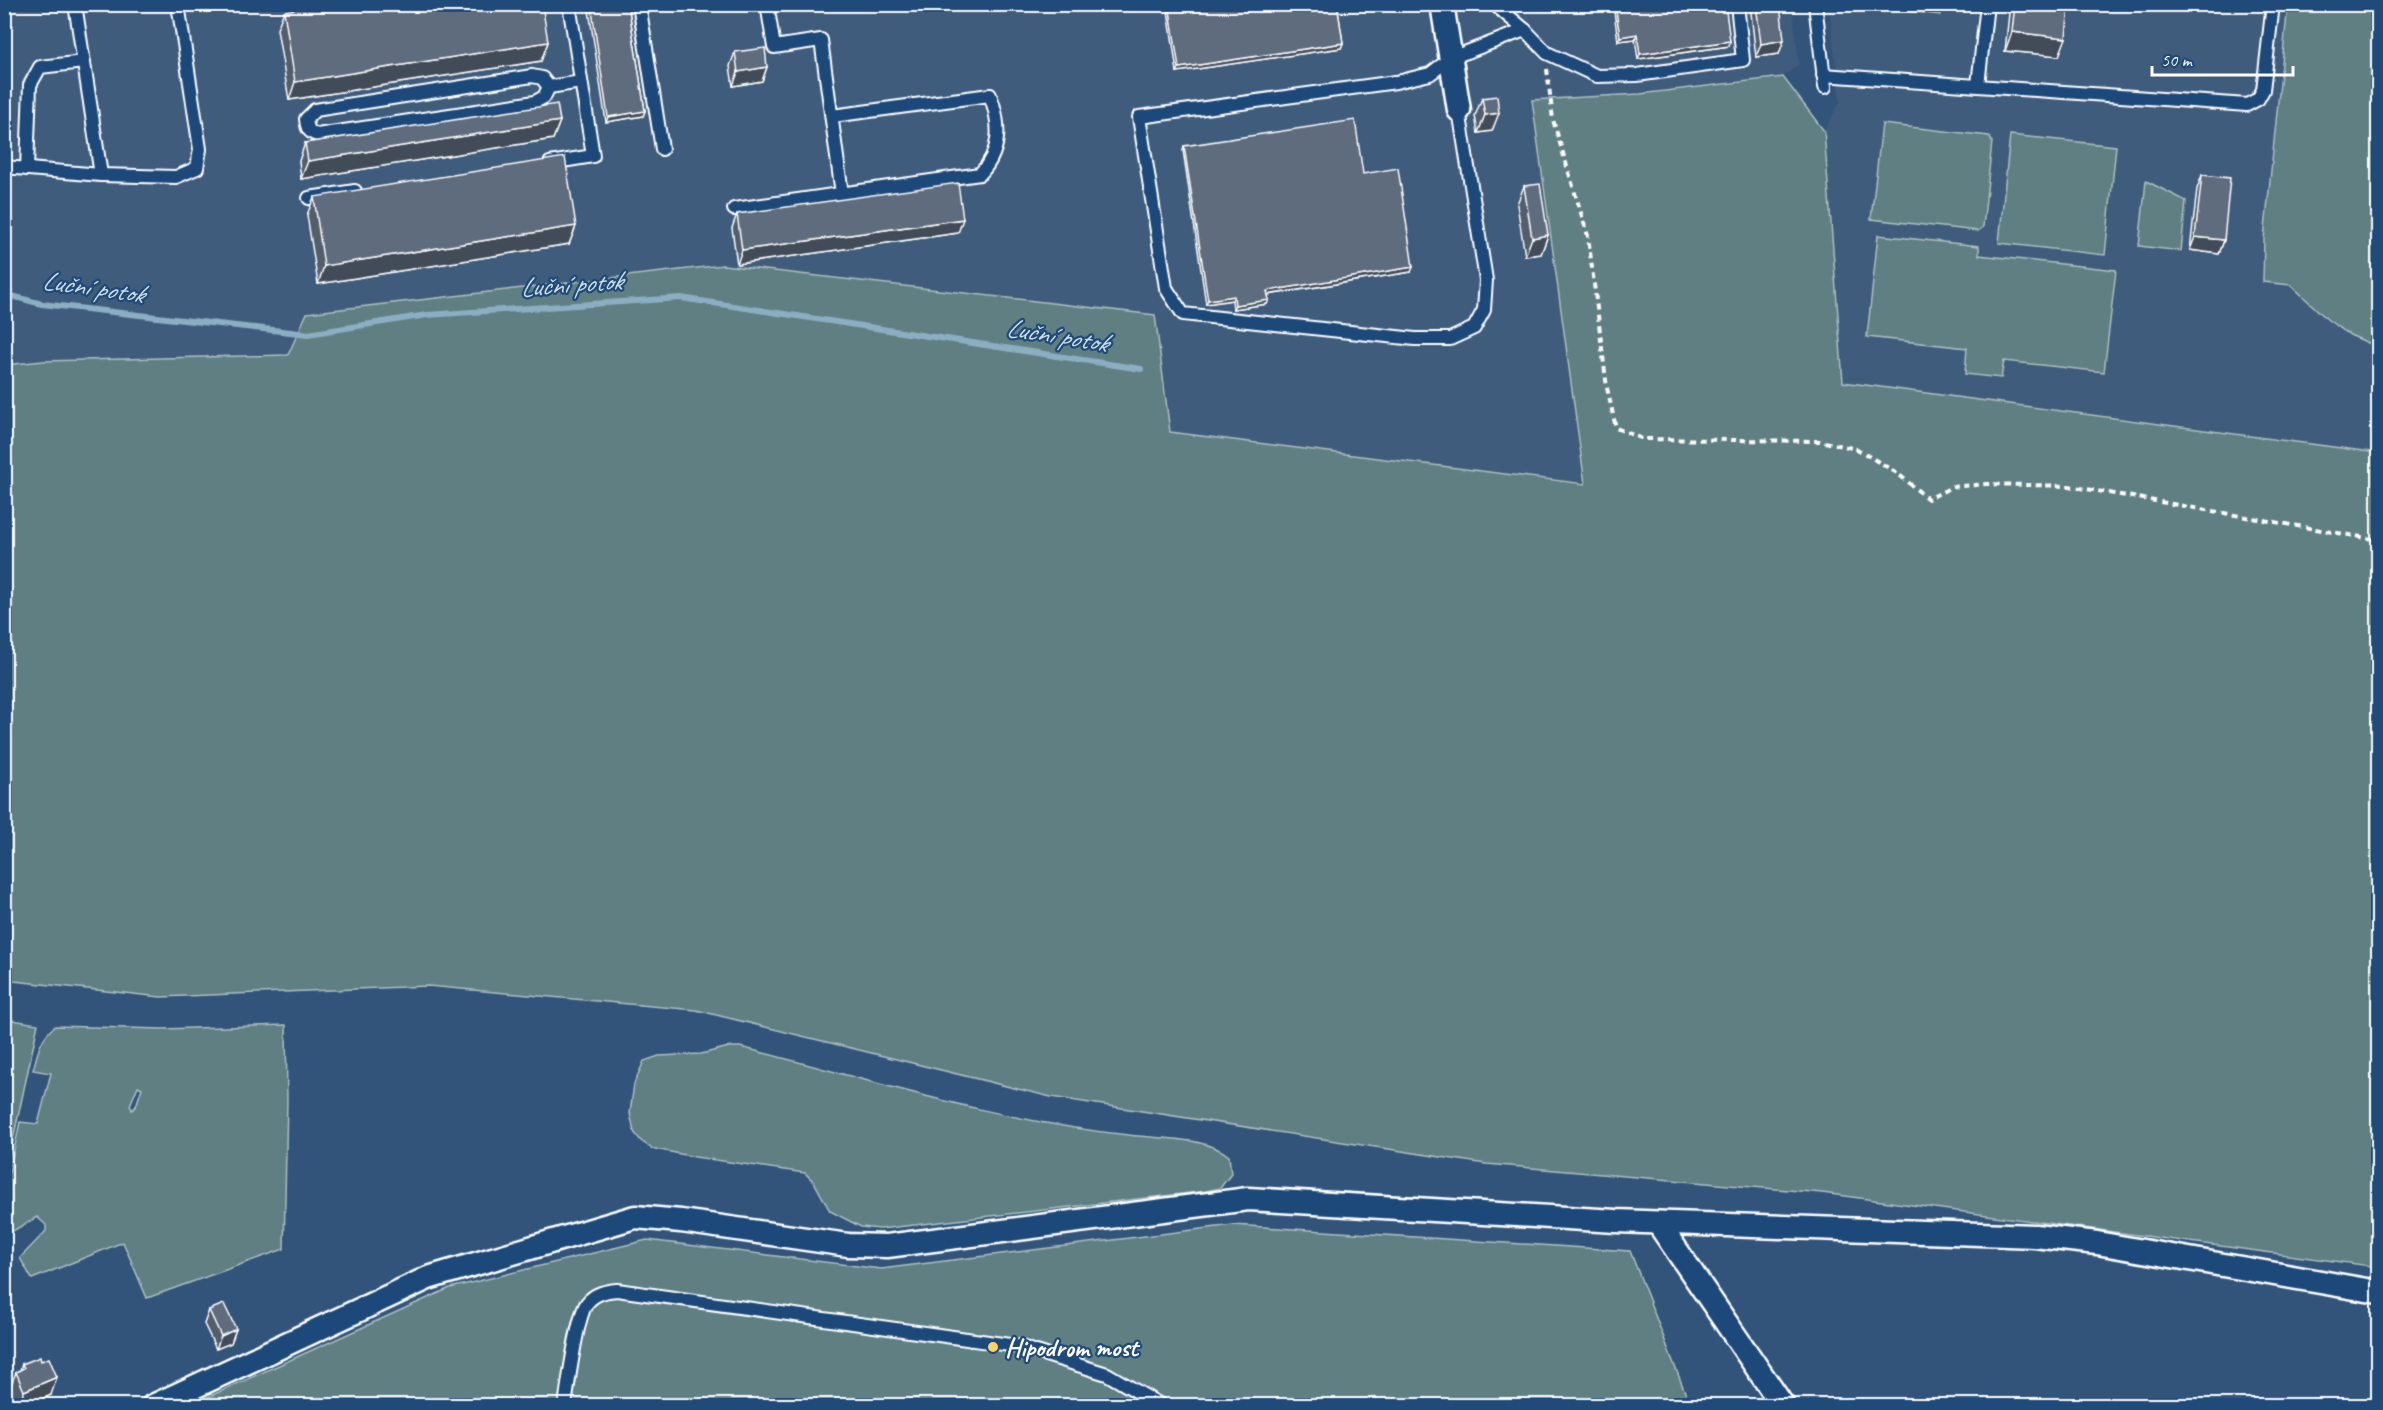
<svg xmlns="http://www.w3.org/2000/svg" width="2383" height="1410" font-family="Caveat,sans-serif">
<rect width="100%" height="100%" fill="#32547b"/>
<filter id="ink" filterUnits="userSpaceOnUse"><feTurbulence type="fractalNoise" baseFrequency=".0167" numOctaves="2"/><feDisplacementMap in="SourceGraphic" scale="12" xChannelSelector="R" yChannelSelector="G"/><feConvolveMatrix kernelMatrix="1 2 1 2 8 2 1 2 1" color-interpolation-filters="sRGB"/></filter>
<g filter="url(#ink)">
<!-- built -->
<g fill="#405b7c">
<path d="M1792 4 1799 64 1783 77 1640 94 1532 100 1586 484 1170 432 288 355 43 361 5 365 4 5Z"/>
<path d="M1829 5H2378V453L1842 382 1824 131 1840 102Z"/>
</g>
<!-- green -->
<g fill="#5e7f83" stroke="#aebfc1" stroke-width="1.5" fill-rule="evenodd">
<path d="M1884 5V4L1941 5 1940 15 1883 8Z"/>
<path d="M2288 5H2378V347L2350 335 2328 320 2291 285 2263 282 2264 239Z"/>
<path d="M1783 77 1824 131 1843 382 2378 453V1267L1822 1193 1486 1164 1051 1097 696 1010 428 986 161 997 5 980V365L43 361 288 355 307 313 723 265 1155 315 1170 432 1585 484 1532 100 1640 94Z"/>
<path d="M1882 124 1989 136 1992 142 1983 227 1978 231 1871 219Z"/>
<path d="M2010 135 2116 146 2105 255 1999 243Z"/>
<path d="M2146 181 2186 201 2181 251 2139 246Z"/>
<path d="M1878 235 1979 246V255L2116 270 2104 372 2004 361 2001 378 1965 374 1967 348 1867 337Z"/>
<path d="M5 1019 38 1024 5 1177 4 1019Z"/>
<path d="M286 1025 287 1099 284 1249 147 1298 123 1242 32 1279 20 1258 46 1231V1225L37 1217 6 1235 5 1192 20 1122 38 1124 51 1073 33 1070C38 1052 40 1038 55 1026L162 1029ZM138 1086 142 1088 136 1106 132 1110 130 1105Z"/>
<path d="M729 1047H740C869 1079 995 1121 1128 1135 1158 1139 1204 1136 1229 1156L1231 1174 1220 1188 1206 1191 880 1229 861 1227 830 1211 814 1182 805 1173 695 1157 651 1148 641 1141 634 1132 630 1113 634 1084 644 1061 659 1056 701 1054Z"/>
<path d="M1233 1225 1630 1251 1690 1405 188 1406 450 1288 647 1240 881 1269Z"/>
</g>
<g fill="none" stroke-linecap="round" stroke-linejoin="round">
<!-- stream -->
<path stroke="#8caec2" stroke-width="6" d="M4 294 42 304 308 334 427 315 681 298 1141 369"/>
<!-- service casing -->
<g stroke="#fff" stroke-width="16">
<g id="service">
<path d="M75 4 101 175"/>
<path d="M639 4 662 149"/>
<path d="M767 4 774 47 821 40 842 194"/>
<path d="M1494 4 1525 30 1547 53 1597 76 1637 75 1743 60 1737 4"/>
<path d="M1815 4 1825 87"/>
<path d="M1823 75 2247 105 2258 99 2263 90 2273 4"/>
<path d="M1978 85 1987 4"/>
<path d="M549 87 542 78 532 76 315 110 306 119C307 128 308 132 317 135L535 102 544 97 549 87 581 82"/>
<path d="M1459 110 1486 280 1484 310 1474 328 1450 339H1415L1183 314 1166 288 1139 117 1396 82 1430 74 1451 58 1525 30"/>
<path d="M550 163 593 156 569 4"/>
<path d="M4 167 101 175 176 177 197 168 200 149 178 4"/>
<path d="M27 169 30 85 40 67 84 62"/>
<path d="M309 198 355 191"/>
<path d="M734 209 980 174C1002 151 1001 124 990 95L832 116"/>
<path d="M565 1406C568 1385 577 1316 587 1303 595 1293 606 1291 617 1290L1017 1346 1107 1374 1162 1406"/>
</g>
</g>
<!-- minor casing -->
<g stroke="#fff" stroke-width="27">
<g id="minor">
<path d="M1442 4 1459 110"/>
<path d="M1658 1223 1783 1406"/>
<path d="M153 1406 428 1278 635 1217 681 1221 848 1245 887 1246 1248 1199 1616 1221 2035 1236 2097 1243 2378 1292"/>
</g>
</g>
<!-- path -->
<path stroke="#fff" stroke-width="4" stroke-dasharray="6 4.5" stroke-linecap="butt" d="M1547 69 1553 120 1588 236 1607 388 1616 428 1643 439 1820 441 1857 449 1897 473 1928 499 1952 487 1987 484 2069 486 2378 540"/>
<!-- service -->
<use href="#service" stroke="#1f4a7a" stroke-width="12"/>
<!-- minor -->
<use href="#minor" stroke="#1f4a7a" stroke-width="22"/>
</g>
<!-- wall -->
<g fill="#525d6c" stroke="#fff" stroke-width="1.5">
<path d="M588 4H628L645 111 643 116 606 122Z"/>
<path d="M1167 4H1337L1343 43 1341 48 1177 72Z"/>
<path d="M1613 4H1725L1729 46 1638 59 1635 39 1618 41Z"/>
<path d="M1750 4H1780L1779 54 1756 57Z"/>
<path d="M2010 4H2069L2059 56 2005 51Z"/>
<path d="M284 11 548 42 541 61 289 100 277 29Z"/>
<path d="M735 52 767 67 762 81 733 86 730 66Z"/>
<path d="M1482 98 1492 131 1478 133 1475 116Z"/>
<path d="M560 121 553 139 301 179 299 161 305 143Z"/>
<path d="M1184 146 1363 174 1411 272 1268 295 1267 304 1233 309 1232 300 1206 304 1183 150Z"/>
<path d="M2202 175 2224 240 2219 254 2190 250 2197 189Z"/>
<path d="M1524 186 1548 235 1541 254 1525 256 1517 204Z"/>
<path d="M314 197 576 226 569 244 318 284 307 215Z"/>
<path d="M737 214 958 233 737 264 732 228Z"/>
<path d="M209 1310 236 1329 231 1343 216 1349 204 1324Z"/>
<path d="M22 1364 51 1395 26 1406H16L9 1390 16 1372 20 1370Z"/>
</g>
<!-- shaded-wall -->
<g fill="#424c58" stroke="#fff" stroke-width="1.5">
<path d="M2012 32 2066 38 2059 56 2005 51Z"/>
<path d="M1637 34 1635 39 1618 41 1620 37Z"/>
<path d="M1784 40 1779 54 1756 57 1761 44Z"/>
<path d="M1730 41 1729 46 1638 59 1640 54Z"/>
<path d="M548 42 541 61 289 100 295 82Z"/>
<path d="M1343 43 1341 48 1177 72 1179 68Z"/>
<path d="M767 67 762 81 733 86 738 72Z"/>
<path d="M645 111 643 116 606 122 608 117Z"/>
<path d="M1499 113 1492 131 1478 133 1485 115Z"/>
<path d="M560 121 553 139 301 179 308 161Z"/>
<path d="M963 219 958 233 737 264 742 250Z"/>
<path d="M576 226 569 244 318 284 324 266Z"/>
<path d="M1548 235 1541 254 1525 256 1532 238Z"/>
<path d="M2195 237 2224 240 2219 254 2190 250Z"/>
<path d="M1413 267 1411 272 1266 295 1267 291Z"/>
<path d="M1234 296 1232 300 1206 304 1208 300Z"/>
<path d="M1269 300 1267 304 1233 309 1235 305Z"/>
<path d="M236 1329 231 1343 216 1349 221 1336Z"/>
<path d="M57 1377 51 1395 26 1406H19L24 1391Z"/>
</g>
<!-- building -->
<g fill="#5f6c7e" stroke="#fff" stroke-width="1.5">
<path d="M324 4H542L548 42 295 82 284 11Z"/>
<path d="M591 4H628L645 111 608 117Z"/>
<path d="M1169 4H1337L1343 43 1179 68Z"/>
<path d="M1615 4H1725L1730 41 1640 54 1637 34 1620 37Z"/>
<path d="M1756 4H1780L1784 40 1761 44Z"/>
<path d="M2015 4H2069L2066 38 2012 32Z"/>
<path d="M765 48 767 67 738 72 735 52Z"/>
<path d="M1497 96 1499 113 1485 115 1482 98Z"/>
<path d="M557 104 560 121 308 161 305 143Z"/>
<path d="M1355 120 1363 174 1398 168 1413 267 1267 291 1269 300 1235 305 1234 296 1208 300 1184 146Z"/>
<path d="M565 157 576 226 324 266 314 197Z"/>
<path d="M2202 175 2230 178 2224 240 2195 237Z"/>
<path d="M958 183 963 219 742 250 737 214Z"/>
<path d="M1540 184 1548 235 1532 238 1524 186Z"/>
<path d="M224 1304 236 1329 221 1336 209 1310Z"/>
<path d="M40 1357 41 1361 49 1358 57 1377 24 1391 16 1372 24 1368 22 1364Z"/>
</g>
</g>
<!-- markers -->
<circle fill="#ffd166" stroke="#1f4a7a" stroke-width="2" cx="993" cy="1347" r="6"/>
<g text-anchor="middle" stroke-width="4.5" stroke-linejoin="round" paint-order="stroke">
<!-- poi labels -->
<g font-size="26" font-weight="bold" fill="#fff" stroke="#1f4a7a" text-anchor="start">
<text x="1005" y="1356">Hipodrom most</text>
</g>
<!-- water labels -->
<g font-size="27" font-style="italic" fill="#cfdde6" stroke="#1f4a7a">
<text transform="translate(571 284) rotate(-4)" y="9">Luční potok</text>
<text transform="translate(93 287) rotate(8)" y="9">Luční potok</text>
<text transform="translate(1057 335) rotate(9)" y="9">Luční potok</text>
</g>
</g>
<!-- margin -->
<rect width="2383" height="1410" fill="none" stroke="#1f4a7a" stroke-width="24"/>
<rect x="12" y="12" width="2359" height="1386" fill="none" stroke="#fff" stroke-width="2" filter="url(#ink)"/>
<!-- scale -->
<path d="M2152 66v9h141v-9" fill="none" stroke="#ffffff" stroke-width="3"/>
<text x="2161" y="66" font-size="18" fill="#ffffff" stroke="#1f4a7a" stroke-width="4.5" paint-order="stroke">50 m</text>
</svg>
